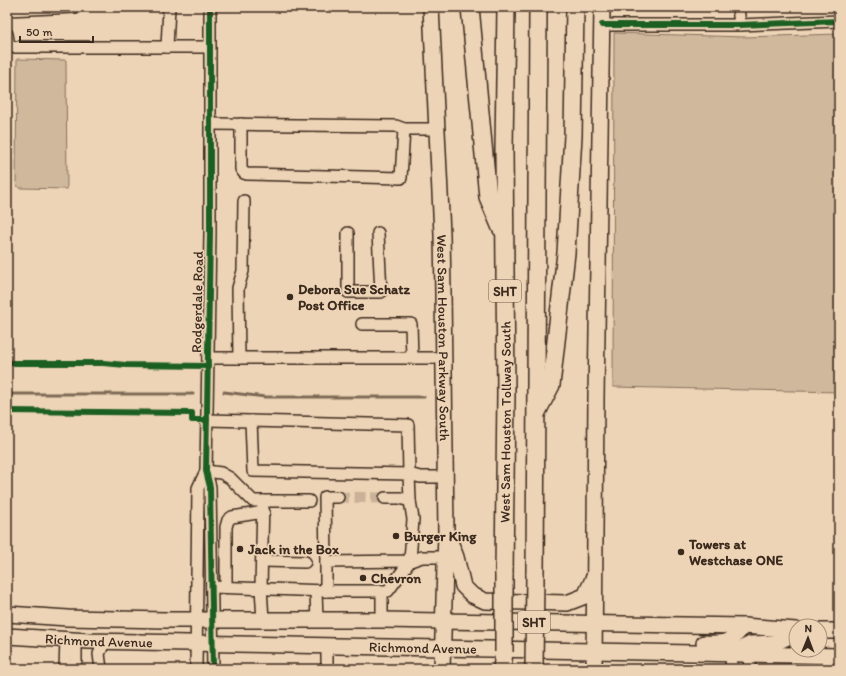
<svg xmlns="http://www.w3.org/2000/svg" width="846" height="676" font-family="Itim,sans-serif">
<rect width="100%" height="100%" fill="#eed4b6"/>
<filter id="ink" filterUnits="userSpaceOnUse"><feTurbulence type="fractalNoise" baseFrequency=".025" numOctaves="2"/><feDisplacementMap in="SourceGraphic" scale="8" xChannelSelector="R" yChannelSelector="G"/><feConvolveMatrix kernelMatrix="1 2 1 2 8 2 1 2 1" color-interpolation-filters="sRGB"/></filter>
<g filter="url(#ink)">
<!-- green -->
<g fill="#d0b89d" stroke="#86715e">
<path d="M614 33 745 37 839 34V392L613 387Z"/>
<path d="M17 59 66 60 67 189 20 188 17 186 16 182Z"/>
</g>
<g fill="none" stroke-linecap="round" stroke-linejoin="round">
<!-- stream -->
<g stroke="#7c6855" stroke-width="3">
<path d="M224 392 265 397H424"/>
<path d="M7 394H193"/>
</g>
<!-- minor-tunnel -->
<path stroke="#cab298" stroke-width="11" stroke-dasharray="11 5.5" stroke-linecap="butt" d="M338 497 385 498"/>
<!-- minor casing -->
<g stroke="#3b2a1e" stroke-width="14">
<g id="minor">
<path d="M210 7V233L206 471 210 487 213 669"/>
<path d="M738 7 740 25"/>
<path d="M7 10 76 7"/>
<path d="M602 25H740L839 21"/>
<path d="M7 34 9 47"/>
<path d="M7 47H209"/>
<path d="M167 47 169 7"/>
<path d="M210 124 396 126 404 129H437"/>
<path d="M241 124V169L244 173 247 174 401 178 404 129"/>
<path d="M244 201 243 271 238 288 239 358H444"/>
<path d="M348 233V292H381L378 233"/>
<path d="M362 324H411L412 358"/>
<path d="M208 358H239"/>
<path d="M207 420 408 425 409 474 420 477H445"/>
<path d="M206 471 221 473 230 478 253 501H263L261 588 263 620"/>
<path d="M385 498H400L410 501"/>
<path d="M263 501H309"/>
<path d="M262 561 305 562"/>
<path d="M326 562 325 497H338"/>
<path d="M212 587 326 591H388L410 561 413 519 410 501 409 474 253 471 251 421"/>
<path d="M226 587V527L228 520 232 517 264 512"/>
<path d="M316 591 317 621"/>
<path d="M326 591V562L410 561 422 557H446"/>
<path d="M382 620V591"/>
<path d="M327 646V669"/>
<path d="M749 654 750 669"/>
<path d="M74 666 76 661V641"/>
<path d="M65 669 66 640"/>
<path d="M101 669 99 654 105 641"/>
<path d="M196 669 198 488 206 471"/>
<path d="M731 669 732 653"/>
</g>
</g>
<!-- major casing -->
<g stroke="#3b2a1e" stroke-width="18">
<g id="major">
<path id="s1" d="M431 7 442 234 443 292 446 532 442 669"/>
<path d="M449 539 456 557 463 586 472 595 485 601 567 603 585 596 594 577"/>
<path d="M7 614 68 618 166 620H382L744 626 796 630"/>
<path d="M820 631H839"/>
<path id="s2" d="M7 636 89 641 839 656"/>
<path d="M704 643C728 644 728 643 744 626"/>
<path d="M735 652 751 644 775 643 796 633"/>
<path d="M594 669 596 397 602 7"/>
</g>
</g>
<!-- highway casing -->
<g stroke="#3b2a1e" stroke-width="20">
<g id="highway">
<path d="M470 7 488 197 501 228"/>
<path d="M537 412 551 385 566 253 573 136 575 7"/>
<path id="s3" d="M504 575 506 392 504 149 506 7"/>
<path d="M535 575 538 7"/>
<path d="M502 669 504 652"/>
</g>
</g>
<!-- minor -->
<use href="#minor" stroke="#eed4b6" stroke-width="11"/>
<!-- major -->
<use href="#major" stroke="#eed4b6" stroke-width="15"/>
<!-- highway -->
<use href="#highway" stroke="#eed4b6" stroke-width="17"/>
<!-- highway-bridge casing -->
<g stroke="#3b2a1e" stroke-width="20" stroke-linecap="butt">
<g id="highway-bridge">
<path d="M504 652V575"/>
<path d="M534 669 535 575"/>
</g>
</g>
<!-- highway-bridge -->
<use href="#highway-bridge" stroke="#eed4b6" stroke-width="17"/>
<!-- cycleway casing -->
<g stroke="#eed4b6" stroke-width="8">
<g id="cycleway">
<path d="M210 7V233L206 471 210 487 213 669"/>
<path d="M602 25H740L839 21"/>
<path d="M7 363H103L126 365 208 366"/>
<path d="M7 411 192 413V420H207"/>
</g>
</g>
<!-- cycleway -->
<use href="#cycleway" stroke="#1b5e20" stroke-width="6"/>
</g>
</g>
<!-- markers -->
<g fill="#3b2a1e" stroke="#eed4b6" stroke-width="1.5">
<circle cx="290" cy="297" r="4"/>
<circle cx="396" cy="536" r="4"/>
<circle cx="240" cy="549" r="4"/>
<circle cx="681" cy="552" r="4"/>
<circle cx="363" cy="578" r="4"/>
</g>
<g text-anchor="middle" stroke-width="3.5" stroke-linejoin="round" paint-order="stroke">
<!-- shield labels -->
<g fill="#eed4b6" stroke="#715d4c" stroke-width="1">
<rect x="489" y="280" width="32" height="22" rx="3"/>
<rect x="518" y="611" width="32" height="22" rx="3"/>
</g>
<g font-size="13" font-weight="bold" fill="#3b2a1e">
<text x="505" y="296">SHT</text>
<text x="534" y="627">SHT</text>
</g>
<!-- poi labels -->
<g font-size="14" font-weight="bold" fill="#3b2a1e" stroke="#eed4b6" text-anchor="start">
<text x="298" y="294">Debora Sue Schatz<tspan x="298" dy="16">Post Office</tspan></text>
<text x="404" y="541">Burger King</text>
<text x="689" y="549">Towers at<tspan x="689" dy="16">Westchase ONE</tspan></text>
<text x="248" y="554">Jack in the Box</text>
<text x="371" y="583">Chevron</text>
</g>
<!-- street labels -->
<g font-size="14" fill="#3b2a1e" stroke="#eed4b6">
<text transform="translate(197 302) rotate(-89)" y="5">Rodgerdale Road</text>
<text dy="5" stroke="none"><textPath href="#s1" startOffset="331">West Sam Houston Parkway South</textPath></text>
<text dy="5" stroke="none"><textPath href="#s3" startOffset="153">West Sam Houston Tollway South</textPath></text>
<text dy="5" stroke="none"><textPath href="#s2" startOffset="92">Richmond Avenue</textPath></text>
<text dy="5" stroke="none"><textPath href="#s2" startOffset="416">Richmond Avenue</textPath></text>
</g>
</g>
<!-- margin -->
<rect width="846" height="676" fill="none" stroke="#eed4b6" stroke-width="24"/>
<rect x="12" y="12" width="822" height="652" fill="none" stroke="#3b2a1e" stroke-width="1.5" filter="url(#ink)"/>
<!-- north arrow -->
<g transform="translate(808 638) rotate(1)"><circle r="19" fill="#eed4b6" stroke="#a69079"/>
<path d="M0-3L7 15L0 10L-7 15Z" fill="#3b2a1e"/>
<text y="-6" font-size="11" font-weight="bold" text-anchor="middle" fill="#3b2a1e">N</text>
</g>
<!-- scale -->
<path d="M20 36v6h73v-6" fill="none" stroke="#3b2a1e" stroke-width="2"/>
<text x="26" y="36" font-size="12" fill="#3b2a1e" stroke="#eed4b6" stroke-width="3" paint-order="stroke">50 m</text>
</svg>
